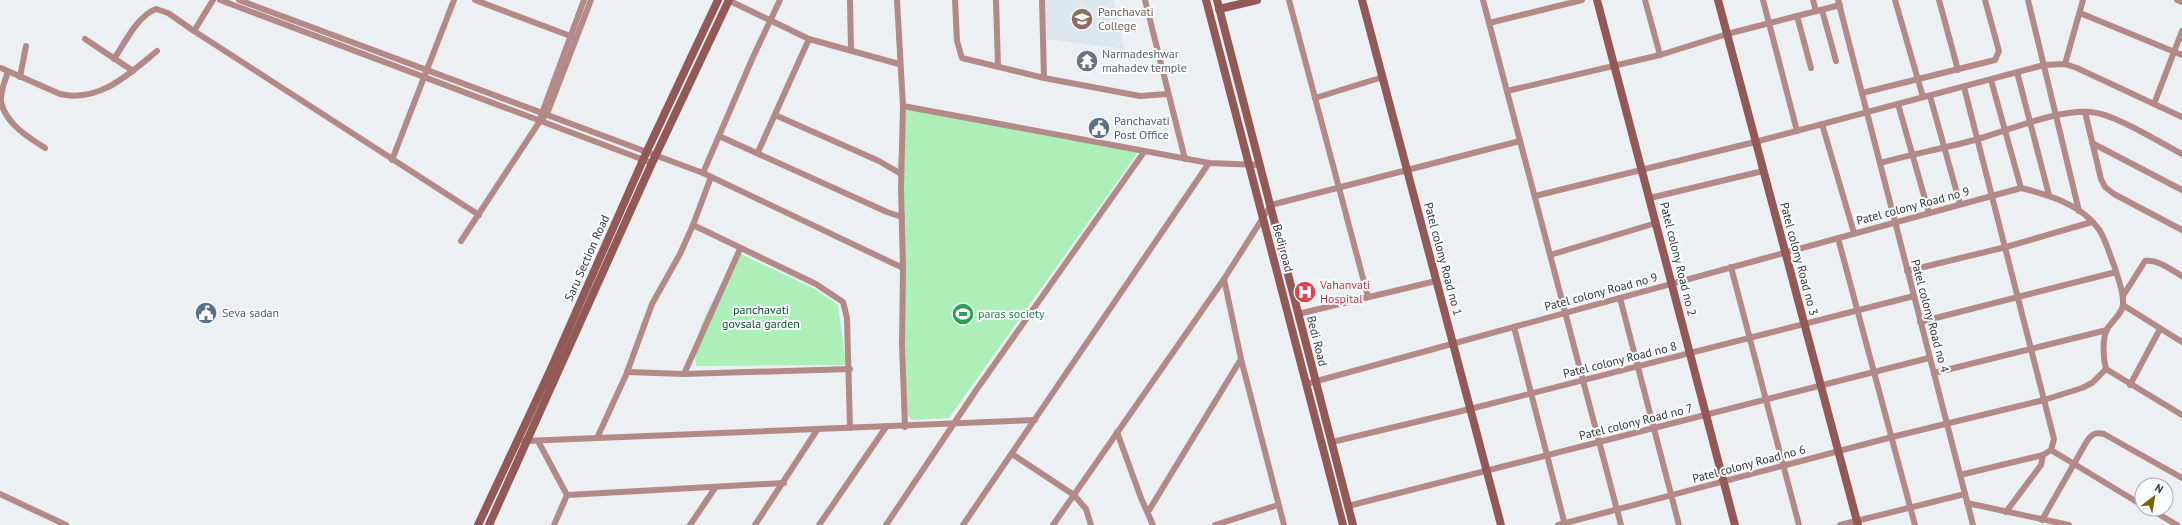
<svg xmlns="http://www.w3.org/2000/svg" width="2182" height="525" font-family="'PT Sans',sans-serif">
<rect width="100%" height="100%" fill="#edf0f3"/>
<!-- built -->
<path fill="#dde5ef" d="M1045 0H1113L1124 49 1047 39Z"/>
<!-- green -->
<g fill="#acefb8">
<path d="M906 109 1139 151 949 418 914 420 911 419 907 414 902 211 897 167Z"/>
<path d="M741 254 815 289 838 305 846 365 696 366C691 326 722 287 741 254Z"/>
</g>
<g fill="none" stroke-linecap="round" stroke-linejoin="round">
<!-- street -->
<g stroke="#b38a87" stroke-width="6">
<path d="M213 0 194 31 479 215"/>
<path d="M220 0 652 163"/>
<path d="M239 0 703 173 903 268"/>
<path d="M475 0 573 37"/>
<path d="M728 0 809 39 899 64"/>
<path d="M850 0 851 50"/>
<path d="M897 0 903 106 901 189 903 268 902 344 905 427"/>
<path d="M955 0 957 41 962 58 1044 78 1140 96 1168 94"/>
<path d="M996 0 998 66"/>
<path d="M1042 0 1044 78"/>
<path d="M1145 0 1185 159"/>
<path d="M1289 0 1368 297"/>
<path d="M1483 0 1621 525"/>
<path d="M1645 0 1660 55"/>
<path d="M1763 0 1797 131"/>
<path d="M1813 0 1816 11"/>
<path d="M1838 0 1973 525"/>
<path d="M1895 0 1923 97"/>
<path d="M1939 0 1958 70"/>
<path d="M2028 0 2079 211"/>
<path d="M2177 0 2182 2"/>
<path d="M1822 10 1836 61"/>
<path d="M2080 13 2182 55"/>
<path d="M1797 16 1811 68"/>
<path d="M1489 23 1582 0"/>
<path d="M85 39 133 71"/>
<path d="M114 59C125 43 137 16 156 9L168 13 194 31"/>
<path d="M2065 64 2083 0"/>
<path d="M1 68 60 94C99 103 128 75 157 51"/>
<path d="M8 72C5 80 0 92 1 102 6 124 28 137 45 148"/>
<path d="M2017 72 2049 195"/>
<path d="M20 77 26 46"/>
<path d="M1991 80 2021 188"/>
<path d="M1507 91 1660 55 1727 34 1840 5"/>
<path d="M1862 93 1995 60 1999 51 1985 0"/>
<path d="M1930 96 1960 204"/>
<path d="M1315 98 1383 77"/>
<path d="M1898 104 1929 213"/>
<path d="M2154 104 2182 31"/>
<path d="M903 106 1209 163 1260 165"/>
<path d="M2085 112 2101 179 2105 187 2114 194 2182 230"/>
<path d="M775 115 879 161 901 174"/>
<path d="M541 116 584 0"/>
<path d="M1822 124 1854 233"/>
<path d="M719 136 887 212 902 217"/>
<path d="M2092 143 2182 190"/>
<path d="M758 152 809 39"/>
<path d="M392 160 454 0"/>
<path d="M1880 163C1913 154 1946 148 1978 139 2010 130 2058 109 2091 112 2115 114 2159 142 2182 154"/>
<path d="M703 173 753 57 780 0"/>
<path d="M1535 196 1755 142 2044 65 2065 64 2077 68 2182 117"/>
<path d="M1650 198 1763 171"/>
<path d="M693 225 816 284 843 302 847 318 850 428"/>
<path d="M1838 238 1915 525"/>
<path d="M461 241 540 121 547 114 591 0"/>
<path d="M1550 255 1656 223"/>
<path d="M1731 267 1799 525"/>
<path d="M1907 271 2006 247 2092 222"/>
<path d="M1224 279 1241 359 1284 525"/>
<path d="M2123 296 2145 261C2158 259 2171 270 2182 276"/>
<path d="M1620 298 1679 525"/>
<path d="M2123 305 2182 342"/>
<path d="M1298 314 1436 281"/>
<path d="M1920 322 2116 272"/>
<path d="M1514 327 1565 525"/>
<path d="M627 372 684 374 850 369"/>
<path d="M1934 373 2107 330"/>
<path d="M684 374 740 249"/>
<path d="M1306 384 2021 188C2049 195 2083 205 2100 231 2107 243 2110 256 2115 268 2118 279 2124 292 2123 304 2123 313 2112 321 2107 329 2102 340 2103 358 2106 369L2182 415"/>
<path d="M2130 385 2160 329"/>
<path d="M1117 432 1141 498 1153 525"/>
<path d="M597 438 626 375 652 304 680 254 693 225 711 177"/>
<path d="M524 441 1035 420"/>
<path d="M538 441 567 495"/>
<path d="M1332 442 1470 409 1914 296"/>
<path d="M2051 450 2142 505"/>
<path d="M1012 454 1074 495 1086 509 1091 525"/>
<path d="M1960 475 2043 455 2051 450 2054 439 1964 87"/>
<path d="M0 494 66 525"/>
<path d="M1967 503 2069 525"/>
<path d="M1348 506 1929 358"/>
<path d="M2150 509 2177 525"/>
<path d="M1148 512 1241 359"/>
<path d="M2006 512 2041 465 2043 455"/>
<path d="M2042 520 2087 441C2092 434 2095 432 2104 434L2182 478"/>
<path d="M554 525 567 495 784 483"/>
<path d="M690 525 715 488"/>
<path d="M755 525 817 430"/>
<path d="M819 525 886 427"/>
<path d="M886 525 977 389 1144 152"/>
<path d="M963 525 1209 163"/>
<path d="M1053 525 1224 279 1271 205 1520 141"/>
<path d="M1215 525 1278 505"/>
<path d="M1558 525 1892 437 2044 400 2082 388 2092 383 2106 369"/>
<path d="M1840 525 1965 494"/>
</g>
<!-- secondary -->
<g stroke="#935956" stroke-width="8">
<path d="M1206 0 1343 525"/>
<path d="M1217 0 1353 525"/>
<path d="M1362 0 1501 525"/>
<path d="M1597 0 1735 525"/>
<path d="M1718 0 1858 525"/>
<path d="M1219 9 1257 0"/>
<path d="M478 525 550 371 647 151 718 0"/>
<path d="M489 525 652 163 729 0"/>
</g>
</g>
<!-- icons -->
<defs>
<g id="university-disc" transform="scale(1.15)"><circle r="9.5" fill="#8d6e63" stroke="#fbfdff"/><path d="M0-5L7-2L0 1L-7-2ZM-4 1L0 2.5L4 1V4Q0 6-4 4Z" fill="#fff"/></g>
<g id="temple-disc" transform="scale(1.15)"><circle r="9.5" fill="#6b7280" stroke="#fbfdff"/><path d="M0-6L5-2H3V0L6.5 2.5H4V6H1.5V3h-3V6H-4V2.5H-6.5L-3 0V-2H-5Z" fill="#fff"/></g>
<g id="civic-disc" transform="scale(1.15)"><circle r="9.5" fill="#5c6f8a" stroke="#fbfdff"/><path d="M-.6-6.5H3V-4.5H.6V-3L4-1V1h2V6H-6V1h2V-1L-.6-3ZM-1.2 2.5V6h2.4V2.5Z" fill="#fff"/></g>
<g id="hospital-disc" transform="scale(1.15)"><circle r="9.5" fill="#e0444e" stroke="#fbfdff"/><path d="M-5-5h3v3.5h4V-5h3V5h-3V1.5h-4V5h-3Z" fill="#fff"/></g>
<g id="stadium-disc" transform="scale(1.15)"><circle r="9.5" fill="#2e9e5b" stroke="#fbfdff"/><path d="M0-5a6.5 5 0 1 0 0 10a6.5 5 0 1 0 0-10ZM-3.5-1.8h7v3.6h-7Z" fill="#fff"/></g>
</defs>
<g fill-rule="evenodd">
<use href="#university-disc" x="1082" y="19"/>
<use href="#temple-disc" x="1087" y="61"/>
<use href="#civic-disc" x="1099" y="128"/>
<use href="#hospital-disc" x="1305" y="292"/>
<use href="#civic-disc" x="206" y="313"/>
<use href="#stadium-disc" x="963" y="314"/>
</g>
<g text-anchor="middle" stroke-width="4" stroke-linejoin="round" paint-order="stroke">
<!-- education labels -->
<g font-size="12" fill="#785e54" stroke="#fbfdff" text-anchor="start">
<text x="1098" y="16">Panchavati<tspan x="1098" dy="14">College</tspan></text>
</g>
<!-- worship labels -->
<g font-size="12" fill="#5b616d" stroke="#fbfdff" text-anchor="start">
<text x="1102" y="58">Narmadeshwar<tspan x="1102" dy="14">mahadev temple</tspan></text>
</g>
<!-- service labels -->
<g font-size="12" fill="#4e5e75" stroke="#fbfdff" text-anchor="start">
<text x="1114" y="125">Panchavati<tspan x="1114" dy="14">Post Office</tspan></text>
<text x="222" y="317">Seva sadan</text>
</g>
<!-- street labels -->
<g font-size="12" fill="#363739" stroke="#fbfdff">
<text transform="translate(1913 206) rotate(-15)" y="4">Patel colony Road no 9</text>
<text transform="translate(1283 248) rotate(75)" y="4">Bedi road</text>
<text transform="translate(587 258) rotate(-66)" y="4">Saru Section Road</text>
<text transform="translate(1443 259) rotate(75)" y="4">Patel colony Road no 1</text>
<text transform="translate(1678 259) rotate(76)" y="4">Patel colony Road no 2</text>
<text transform="translate(1799 259) rotate(75)" y="4">Patel colony Road no 3</text>
<text transform="translate(1601 292) rotate(-15)" y="4">Patel colony Road no 9</text>
<text transform="translate(1930 316) rotate(75)" y="4">Patel colony Road no 4</text>
<text transform="translate(1317 341) rotate(76)" y="4">Bedi Road</text>
<text transform="translate(1620 360) rotate(-14)" y="4">Patel colony Road no 8</text>
<text transform="translate(1636 422) rotate(-14)" y="4">Patel colony Road no 7</text>
<text transform="translate(1749 464) rotate(-15)" y="4">Patel colony Road no 6</text>
</g>
<!-- health labels -->
<g font-size="12" fill="#be3a42" stroke="#fbfdff" text-anchor="start">
<text x="1320" y="289">Vahanvati<tspan x="1320" dy="14">Hospital</tspan></text>
</g>
<!-- park labels -->
<g font-size="12" fill="#005923" stroke="#fbfdff">
<text x="761" y="314">panchavati<tspan x="761" dy="14">govsala garden</tspan></text>
</g>
<!-- leisure labels -->
<g font-size="12" fill="#27864d" stroke="#fbfdff" text-anchor="start">
<text x="978" y="318">paras society</text>
</g>
</g>
<!-- north arrow -->
<g transform="translate(2154 497) rotate(31)"><circle r="19" fill="#fbfdff" stroke="#acaeb0"/>
<path d="M0-3L7 15L0 10L-7 15Z" fill="#6d6700"/>
<text y="-6" font-size="11" font-weight="bold" text-anchor="middle" fill="#363739">N</text>
</g>
</svg>
